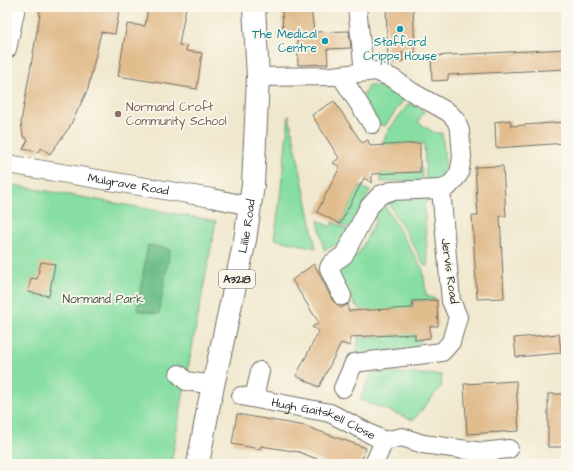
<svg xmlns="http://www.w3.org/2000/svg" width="573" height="471" font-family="'Architects Daughter',sans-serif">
<rect width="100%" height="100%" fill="#fbf7ec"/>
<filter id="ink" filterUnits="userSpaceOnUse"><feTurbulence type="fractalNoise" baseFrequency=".025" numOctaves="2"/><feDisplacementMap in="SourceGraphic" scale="8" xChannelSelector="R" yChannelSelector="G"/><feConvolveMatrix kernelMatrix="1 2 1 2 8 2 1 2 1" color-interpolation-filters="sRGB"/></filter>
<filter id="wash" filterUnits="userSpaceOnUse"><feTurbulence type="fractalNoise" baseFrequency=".012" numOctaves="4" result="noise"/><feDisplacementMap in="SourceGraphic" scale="16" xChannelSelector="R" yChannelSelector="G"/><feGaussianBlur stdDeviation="0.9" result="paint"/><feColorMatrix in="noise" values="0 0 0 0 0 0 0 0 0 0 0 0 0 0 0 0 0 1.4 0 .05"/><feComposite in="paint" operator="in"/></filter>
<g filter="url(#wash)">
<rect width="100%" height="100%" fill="#f0e8ce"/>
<!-- green -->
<g fill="#86dea2" stroke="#588466">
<path d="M368 86H381L404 99 385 126 377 124 361 101Z"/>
<path d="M409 103 424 111 418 122 435 133H442L446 172C442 180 435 179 426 180L424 143 381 146 388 131Z"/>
<path d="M289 115 316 248 274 239 279 206Z"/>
<path d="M420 169H422V180L381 182 380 173 420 172Z"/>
<path d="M7 184 216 221 187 374 171 464H7Z"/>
<path d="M360 186 370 191 350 228 340 224Z"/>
<path d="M419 194 429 200 424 204 428 266H425L386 198Z"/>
<path d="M382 201 423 270 426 295 437 300 412 301 415 339H422L416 348 356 357 359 337 401 335 356 306 336 271 349 257 358 255 376 220 372 213Z"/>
<path d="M318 220 330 227 333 222 348 230 342 242 324 250Z"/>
<path d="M372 372 442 375 441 387 413 420 360 400Z"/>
</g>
<!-- forest -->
<path fill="#6cbd88" stroke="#4c745a" d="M148 245 170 249 159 314 137 310Z"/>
<g id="blocks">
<!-- building -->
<g fill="#e1bc8d">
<path d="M38 7H120L115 34 101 32 88 89 69 128 50 154 41 148 38 152 23 149 28 140 23 136 21 122 40 14Z"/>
<path d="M148 7H186L179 45 187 46 186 51 202 53 197 89 118 76 127 24 145 26Z"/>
<path d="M282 7H311L314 32 349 31 351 48 327 49 328 64 298 65 297 33 283 34Z"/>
<path d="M386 7H413L415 52H402L403 61 388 62Z"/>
<path d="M566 49V69L448 75V80L432 81 431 56Z"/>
<path d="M334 101 362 143 368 140 370 146 420 143V172L372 174V183L364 178 340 224 317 212 340 167 333 163 339 158 312 115Z"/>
<path d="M510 120 511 126 566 122V143L496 148 495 122Z"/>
<path d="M503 166 506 216H500L504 298 477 299 472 216H478L475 167Z"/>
<path d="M41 262 55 264 49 296 28 292 31 278 37 279Z"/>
<path d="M314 264 320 275 333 301 341 308 348 304V311L413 308 412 301 437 300 438 326H430V338L415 340V334L350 337V346L341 343 319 387 296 376 319 331 312 327 319 323 292 280Z"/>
<path d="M559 334 561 353 516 357 514 338Z"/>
<path d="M516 381 519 431 467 434 464 384Z"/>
<rect x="548" y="394" width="18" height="53"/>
<path d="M237 414 305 426 366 448 360 464H330L299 452 261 446 260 449 232 444Z"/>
</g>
</g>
</g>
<g filter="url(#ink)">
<use href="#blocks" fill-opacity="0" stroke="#706d64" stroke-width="1"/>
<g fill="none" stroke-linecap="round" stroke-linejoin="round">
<!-- minor casing -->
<g stroke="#706d64" stroke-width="20">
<g id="minor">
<path d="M357 7 364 72"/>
<path d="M7 49 16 7"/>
<path d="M341 76 372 124"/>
<path d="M258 77 332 76 376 71 394 79 412 92 448 112 456 120 460 131 462 157 459 174 449 186 441 189 391 191 380 195 369 207 344 255 331 264 329 268 330 271 342 296"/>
<path id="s1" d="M7 164 212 198 250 206"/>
<path d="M179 374 186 381 214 385"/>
<path d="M343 388 354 363 442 352 451 342 458 317 451 301 441 189"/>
<path id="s2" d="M241 396 330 413 384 441 402 437 423 444 482 452 509 449"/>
<path d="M254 398 260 371"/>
<path d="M374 464 384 441"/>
</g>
</g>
<!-- major casing -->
<g stroke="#706d64" stroke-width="24">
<g id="major">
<path id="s3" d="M198 464 209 404 245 240 253 185 258 77 254 7"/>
</g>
</g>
<!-- minor -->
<use href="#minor" stroke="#fff" stroke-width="18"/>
<!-- major -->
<use href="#major" stroke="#fff" stroke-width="22"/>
</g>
</g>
<!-- markers -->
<g fill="#0f9aa8" stroke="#fbf7ec" stroke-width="1.5">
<circle cx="400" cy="29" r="4"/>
<circle cx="325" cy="41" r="4"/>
</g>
<circle fill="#8d6e63" stroke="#fbf7ec" stroke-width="1.5" cx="118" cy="114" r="4"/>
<g text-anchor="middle" stroke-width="3.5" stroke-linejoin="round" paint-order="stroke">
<!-- shield labels -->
<rect fill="#fbf7ec" stroke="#696865" stroke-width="1" x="219" y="270" width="36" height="18" rx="3"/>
<g font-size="11" font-weight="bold" fill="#2b2b2b">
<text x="237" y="283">A3218</text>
</g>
<!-- culture labels -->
<g font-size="12" fill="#0d838f" stroke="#fbf7ec" text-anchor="end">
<text x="317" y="38">The Medical<tspan x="317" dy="14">Centre</tspan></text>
<text x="400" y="46" text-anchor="middle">Stafford<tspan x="400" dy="14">Cripps House</tspan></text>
</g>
<!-- education labels -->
<g font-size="12" fill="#785e54" stroke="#fbf7ec" text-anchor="start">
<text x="126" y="111">Normand Croft<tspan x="126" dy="14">Community School</tspan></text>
</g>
<!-- street labels -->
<g font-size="12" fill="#2b2b2b" stroke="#fbf7ec">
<text dy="4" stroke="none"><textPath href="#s1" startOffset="123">Mulgrave Road</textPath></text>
<text dy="4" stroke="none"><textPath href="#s3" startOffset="243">Lillie Road</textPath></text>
<text transform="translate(450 271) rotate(82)" y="4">Jervis Road</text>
<text dy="4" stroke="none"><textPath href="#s2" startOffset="86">Hugh Gaitskell Close</textPath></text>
</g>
<!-- park labels -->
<g font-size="12" fill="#425849" stroke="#fbf7ec">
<text x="103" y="303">Normand Park</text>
</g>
</g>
<!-- margin -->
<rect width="573" height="471" fill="none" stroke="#fbf7ec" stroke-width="24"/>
</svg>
